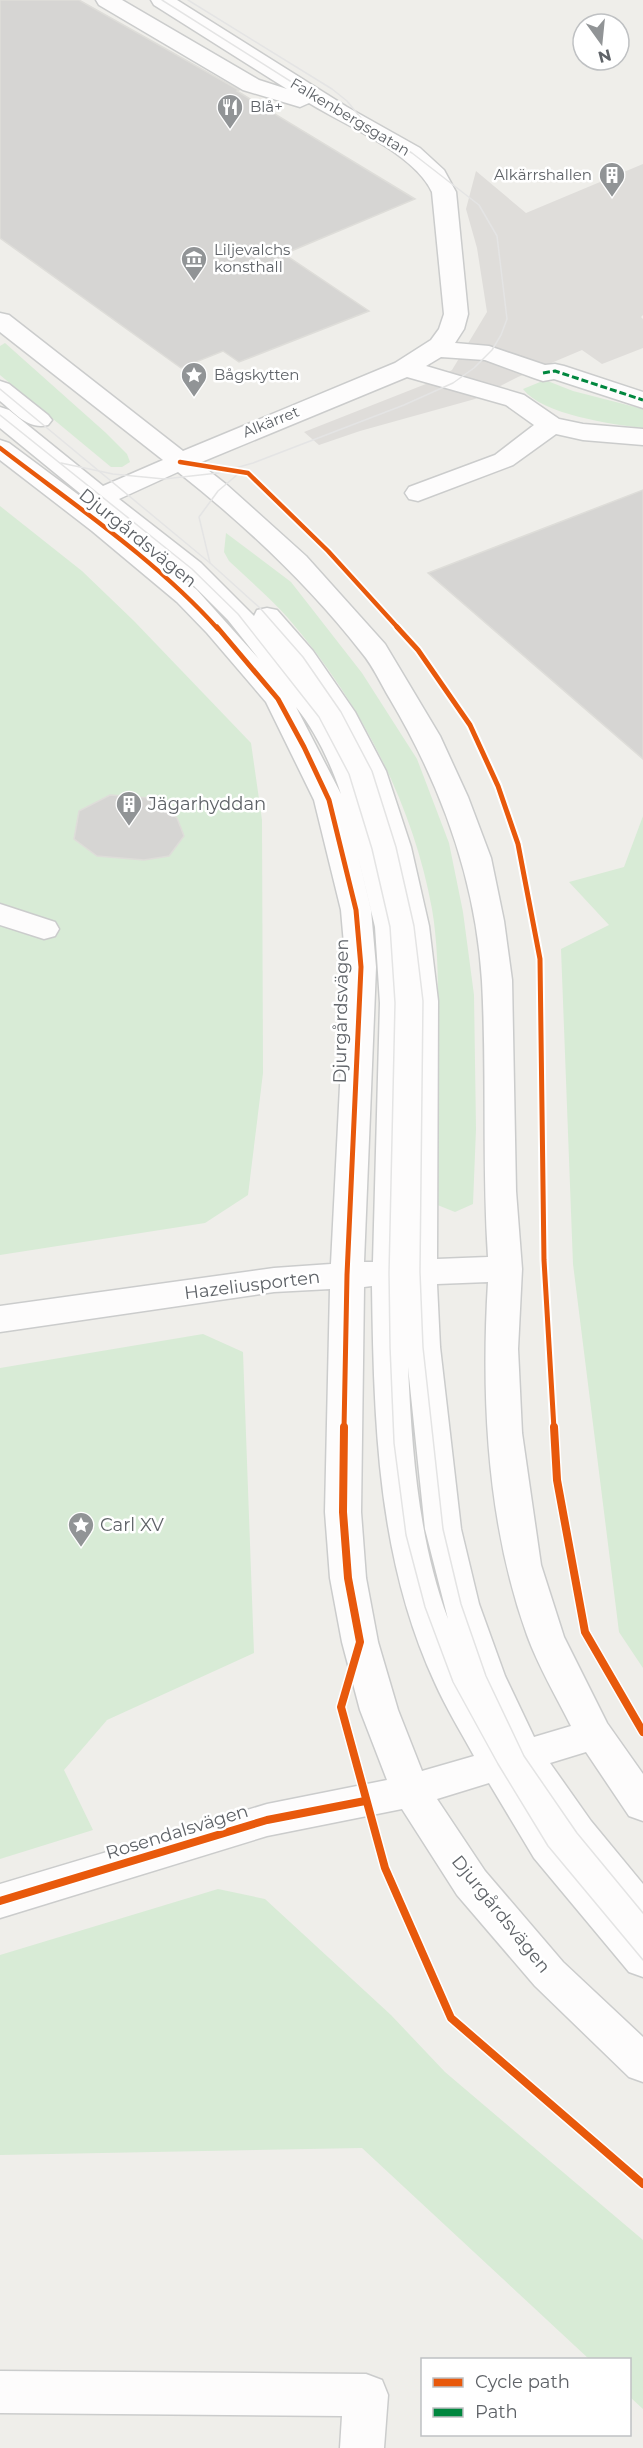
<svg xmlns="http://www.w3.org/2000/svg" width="643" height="2448" font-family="Montserrat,sans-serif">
<rect width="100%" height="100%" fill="#efeeea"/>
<!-- industrial -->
<path fill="#dfddda" d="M643 164V315L641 317 643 319V348L602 364 582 350 518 377 475 399 360 431 319 445 304 432 436 380 452 370 487 312 477 248 466 209 476 171 526 213Z"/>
<!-- green -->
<g fill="#d8ebd6">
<path d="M5 343 106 433 127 454 130 462 122 467H111L0 375V346Z"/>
<path d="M545 380 573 391 643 409V428C611 424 543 415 523 389Z"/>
<path d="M0 506 82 571 134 621 251 743 262 820 263 1073 248 1195 205 1223 0 1255Z"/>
<path d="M226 533 291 582 362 673 417 759 449 843 463 912 474 995 476 1129 473 1204 455 1212 435 1204C439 1148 439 1092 438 1036 438 994 439 950 432 909 413 803 358 699 288 618 270 598 249 580 229 561L224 552Z"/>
<path d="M643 816V1668L619 1632 573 1264 561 949 609 925 569 882 624 867Z"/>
<path d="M203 1334 243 1352 254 1653 107 1720 64 1770 93 1830 0 1859V1368Z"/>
<path d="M218 1889 265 1899 391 2015 445 2072 643 2240V2409L630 2397V2360L589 2359 362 2148 0 2155V1955Z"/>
</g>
<!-- building -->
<g fill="#d6d5d3" stroke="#deddd9" stroke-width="1.5">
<path d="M0 0H79L239 90 237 91 415 199 284 254 369 311 239 362 223 351 181 368 0 238Z"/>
<path d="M643 490V759L428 573Z"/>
<path d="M110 795 150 798 177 818 184 836 169 856 144 860 97 856 74 839 79 811Z"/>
</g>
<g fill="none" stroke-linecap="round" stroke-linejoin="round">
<!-- minor casing -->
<g stroke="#cbcccc" stroke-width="3">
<g id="minor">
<path d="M96 0H122L259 80 287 89 154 5 151 0H177L347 107 420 148 444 170 456 192 468 314 464 329 455 343 489 346 545 365 555 364 564 366 643 392V408L554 379 543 381 534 378 485 360 441 357 426 366 524 395 559 419 583 424 643 429V445L583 440 556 434 513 465 418 501 409 499 405 493 409 487 495 455 534 425 506 405 407 377 199 463 227 485 306 556 385 644 440 736 468 797 491 858 504 921 512 980 516 1191 522 1269 518 1349 522 1433 541 1565 564 1637 607 1723 643 1774V1821L629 1816 586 1752 550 1763 591 1821 643 1884V1977L629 1972 534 1858 489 1783 437 1799 485 1871 563 1962 643 2037V2082L629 2077 535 1986 457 1895 402 1809 267 1836 0 1918V1884L267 1804 387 1780 360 1710 342 1642 330 1578 325 1512 330 1289 274 1292 0 1332V1306L274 1268 331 1264 346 967 341 910 314 800 266 702 207 633 177 602 92 531 0 460V440L9 443 80 496 82 495 0 428V407L9 410 103 486 163 460 0 332V313L9 315 183 451 395 363 431 340 439 329 444 314 432 192C414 153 346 126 309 103L300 107 243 90 99 5ZM178 472C245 525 309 585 362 653 373 666 381 684 390 699 441 785 476 881 482 981 487 1073 482 1165 488 1257L437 1259 438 1001 429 926 411 847 386 771 355 712 313 651 277 610 267 608 257 610 254 616 201 563 119 499ZM98 508 183 575 228 620 259 659 197 590 96 509ZM296 707C316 732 331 764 341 794ZM353 835 375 927 380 1003 373 1262H364L376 967 371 910ZM488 1282C481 1399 487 1524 527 1635 538 1666 556 1696 571 1726L534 1737 505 1676 479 1604 461 1529 440 1347 437 1284ZM372 1286C374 1421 377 1558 435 1683 446 1708 461 1732 474 1756L422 1771 398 1710 378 1642 366 1578 361 1512 364 1287ZM408 1367 425 1529 448 1619C418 1539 412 1452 408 1367Z"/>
<path d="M0 381 9 384 48 415 52 420 48 425C28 430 15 413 0 401Z"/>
<path d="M0 904 55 922 59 929 55 936 44 939 0 925Z"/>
<path d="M0 2371 366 2374 382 2380 388 2395 384 2448H340L342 2416 0 2413Z"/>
</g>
</g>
<!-- minor -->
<use href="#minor" fill="#fdfcfc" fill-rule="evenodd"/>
<!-- tram -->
<g stroke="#e4e4e4" stroke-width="1.5">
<path d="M188 0 332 89 347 101 365 123"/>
<path d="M0 389 210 563 260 608 303 657 341 712 372 771 396 847 414 926 423 1001 420 1272 423 1347 443 1529 461 1604 486 1676 524 1756 577 1833 643 1913"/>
<path d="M0 415 192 569 238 614 319 717 349 774 372 849 390 927 395 1003 389 1273 390 1347 394 1443 406 1535 425 1607 453 1682 498 1764 548 1846 643 1960"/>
<path d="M61 463 113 474 164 479 218 473 253 463 404 405 453 383 474 368 492 350 501 335 507 319 497 236 479 205 412 153 339 112 162 0"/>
<path d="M210 563 199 517 218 491 244 469"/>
</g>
<!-- quiet -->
<path stroke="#00873e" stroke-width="3" stroke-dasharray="7 3" stroke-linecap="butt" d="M543 373 555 371 643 400"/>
<!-- cycleway-far2 casing -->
<g stroke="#fff" stroke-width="8">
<g id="cycleway-far2">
<path d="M0 448C74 505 155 559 218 629"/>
<path d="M180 462 248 473 328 551 399 629"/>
</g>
</g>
<!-- cycleway-far1 casing -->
<g stroke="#fff" stroke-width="9">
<g id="cycleway-far1">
<path d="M217 627 278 699 304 747 329 800 356 910 361 967 347 1275 344 1429"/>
<path d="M397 627 418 650 470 725 498 786 518 844 540 959 544 1260 554 1429"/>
</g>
</g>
<!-- cycleway casing -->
<g stroke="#fff" stroke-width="11">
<g id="cycleway">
<path d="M344 1427 343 1512 348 1578 360 1642 341 1707 385 1868 451 2018 643 2184"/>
<path d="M554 1427 557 1480 585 1632 643 1732"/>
<path d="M0 1901 267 1820 365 1801"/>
</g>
</g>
<!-- cycleway-far2 -->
<use href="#cycleway-far2" stroke="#e8590c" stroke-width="4.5"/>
<!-- cycleway-far1 -->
<use href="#cycleway-far1" stroke="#e8590c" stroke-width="5"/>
<!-- cycleway -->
<use href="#cycleway" stroke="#e8590c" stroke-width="8"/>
</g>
<!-- icons -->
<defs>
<g id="restaurant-pin" transform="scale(1.35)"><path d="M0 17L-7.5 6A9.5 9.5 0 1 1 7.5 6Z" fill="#919496" stroke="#fff"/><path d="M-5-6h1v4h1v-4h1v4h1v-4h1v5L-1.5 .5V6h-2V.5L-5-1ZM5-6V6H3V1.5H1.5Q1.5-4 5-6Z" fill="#fff"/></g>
<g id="building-pin" transform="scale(1.35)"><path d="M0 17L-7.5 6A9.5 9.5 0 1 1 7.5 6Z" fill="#919496" stroke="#fff"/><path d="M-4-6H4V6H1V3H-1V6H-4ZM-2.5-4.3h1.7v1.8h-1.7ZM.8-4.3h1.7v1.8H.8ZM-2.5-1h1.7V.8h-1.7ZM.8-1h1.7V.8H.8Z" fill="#fff"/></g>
<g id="museum-pin" transform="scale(1.35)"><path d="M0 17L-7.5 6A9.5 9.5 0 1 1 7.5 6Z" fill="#919496" stroke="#fff"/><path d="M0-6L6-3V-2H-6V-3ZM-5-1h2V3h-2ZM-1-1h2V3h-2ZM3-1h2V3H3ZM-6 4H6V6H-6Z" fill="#fff"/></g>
<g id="sight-pin" transform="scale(1.35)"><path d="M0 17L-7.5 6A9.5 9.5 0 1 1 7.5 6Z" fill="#919496" stroke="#fff"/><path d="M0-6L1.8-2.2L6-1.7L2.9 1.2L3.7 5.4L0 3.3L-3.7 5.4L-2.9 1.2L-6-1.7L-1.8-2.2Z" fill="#fff"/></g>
</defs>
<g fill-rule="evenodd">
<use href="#restaurant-pin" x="230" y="107"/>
<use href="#building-pin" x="612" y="175"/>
<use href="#museum-pin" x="194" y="259"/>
<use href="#sight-pin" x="194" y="375"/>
<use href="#building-pin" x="129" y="804"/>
<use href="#sight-pin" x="81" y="1525"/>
</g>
<g text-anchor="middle" stroke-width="5" stroke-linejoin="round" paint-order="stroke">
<!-- far-poi labels -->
<g font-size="15" fill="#5f6368" stroke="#fff" text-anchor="start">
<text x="250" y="112">Blå+</text>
<text x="592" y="180" text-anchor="end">Alkärrshallen</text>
<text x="214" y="255">Liljevalchs<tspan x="214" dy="17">konsthall</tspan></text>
<text x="214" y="380">Bågskytten</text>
</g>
<!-- far-street labels -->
<g font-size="15" fill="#5f6368" stroke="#fff">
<text transform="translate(350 117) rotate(31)" y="5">Falkenbergsgatan</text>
<text transform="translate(271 422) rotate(-22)" y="5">Alkärret</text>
</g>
<!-- street labels -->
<g font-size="18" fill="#5f6368" stroke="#fff">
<text transform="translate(138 538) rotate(39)" y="6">Djurgårdsvägen</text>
<text transform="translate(341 1011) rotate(-89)" y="6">Djurgårdsvägen</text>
<text transform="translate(252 1285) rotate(-7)" y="6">Hazeliusporten</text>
<text transform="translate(177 1832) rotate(-17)" y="6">Rosendalsvägen</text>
<text transform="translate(501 1914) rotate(51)" y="6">Djurgårdsvägen</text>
</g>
<!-- poi labels -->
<g font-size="18" fill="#5f6368" stroke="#fff" text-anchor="start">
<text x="148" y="810">Jägarhyddan</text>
<text x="100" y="1531">Carl XV</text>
</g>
</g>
<!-- legend -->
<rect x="421" y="2358" width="210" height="78" fill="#ffffff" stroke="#bfc1c3" stroke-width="1.5"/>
<rect x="433" y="2378" width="30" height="9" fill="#e8590c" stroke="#bfc1c3" stroke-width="1.5"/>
<text x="475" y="2388" font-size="18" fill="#5f6368">Cycle path</text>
<rect x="433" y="2408" width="30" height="9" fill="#00873e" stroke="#bfc1c3" stroke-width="1.5"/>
<text x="475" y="2418" font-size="18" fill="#5f6368">Path</text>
<!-- north arrow -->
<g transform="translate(601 42) rotate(165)"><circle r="28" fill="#ffffff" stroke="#bfc1c3" stroke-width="1.5"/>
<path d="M0-4.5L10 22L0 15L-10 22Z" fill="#919496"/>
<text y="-9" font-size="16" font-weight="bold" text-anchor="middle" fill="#5f6368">N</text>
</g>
</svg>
